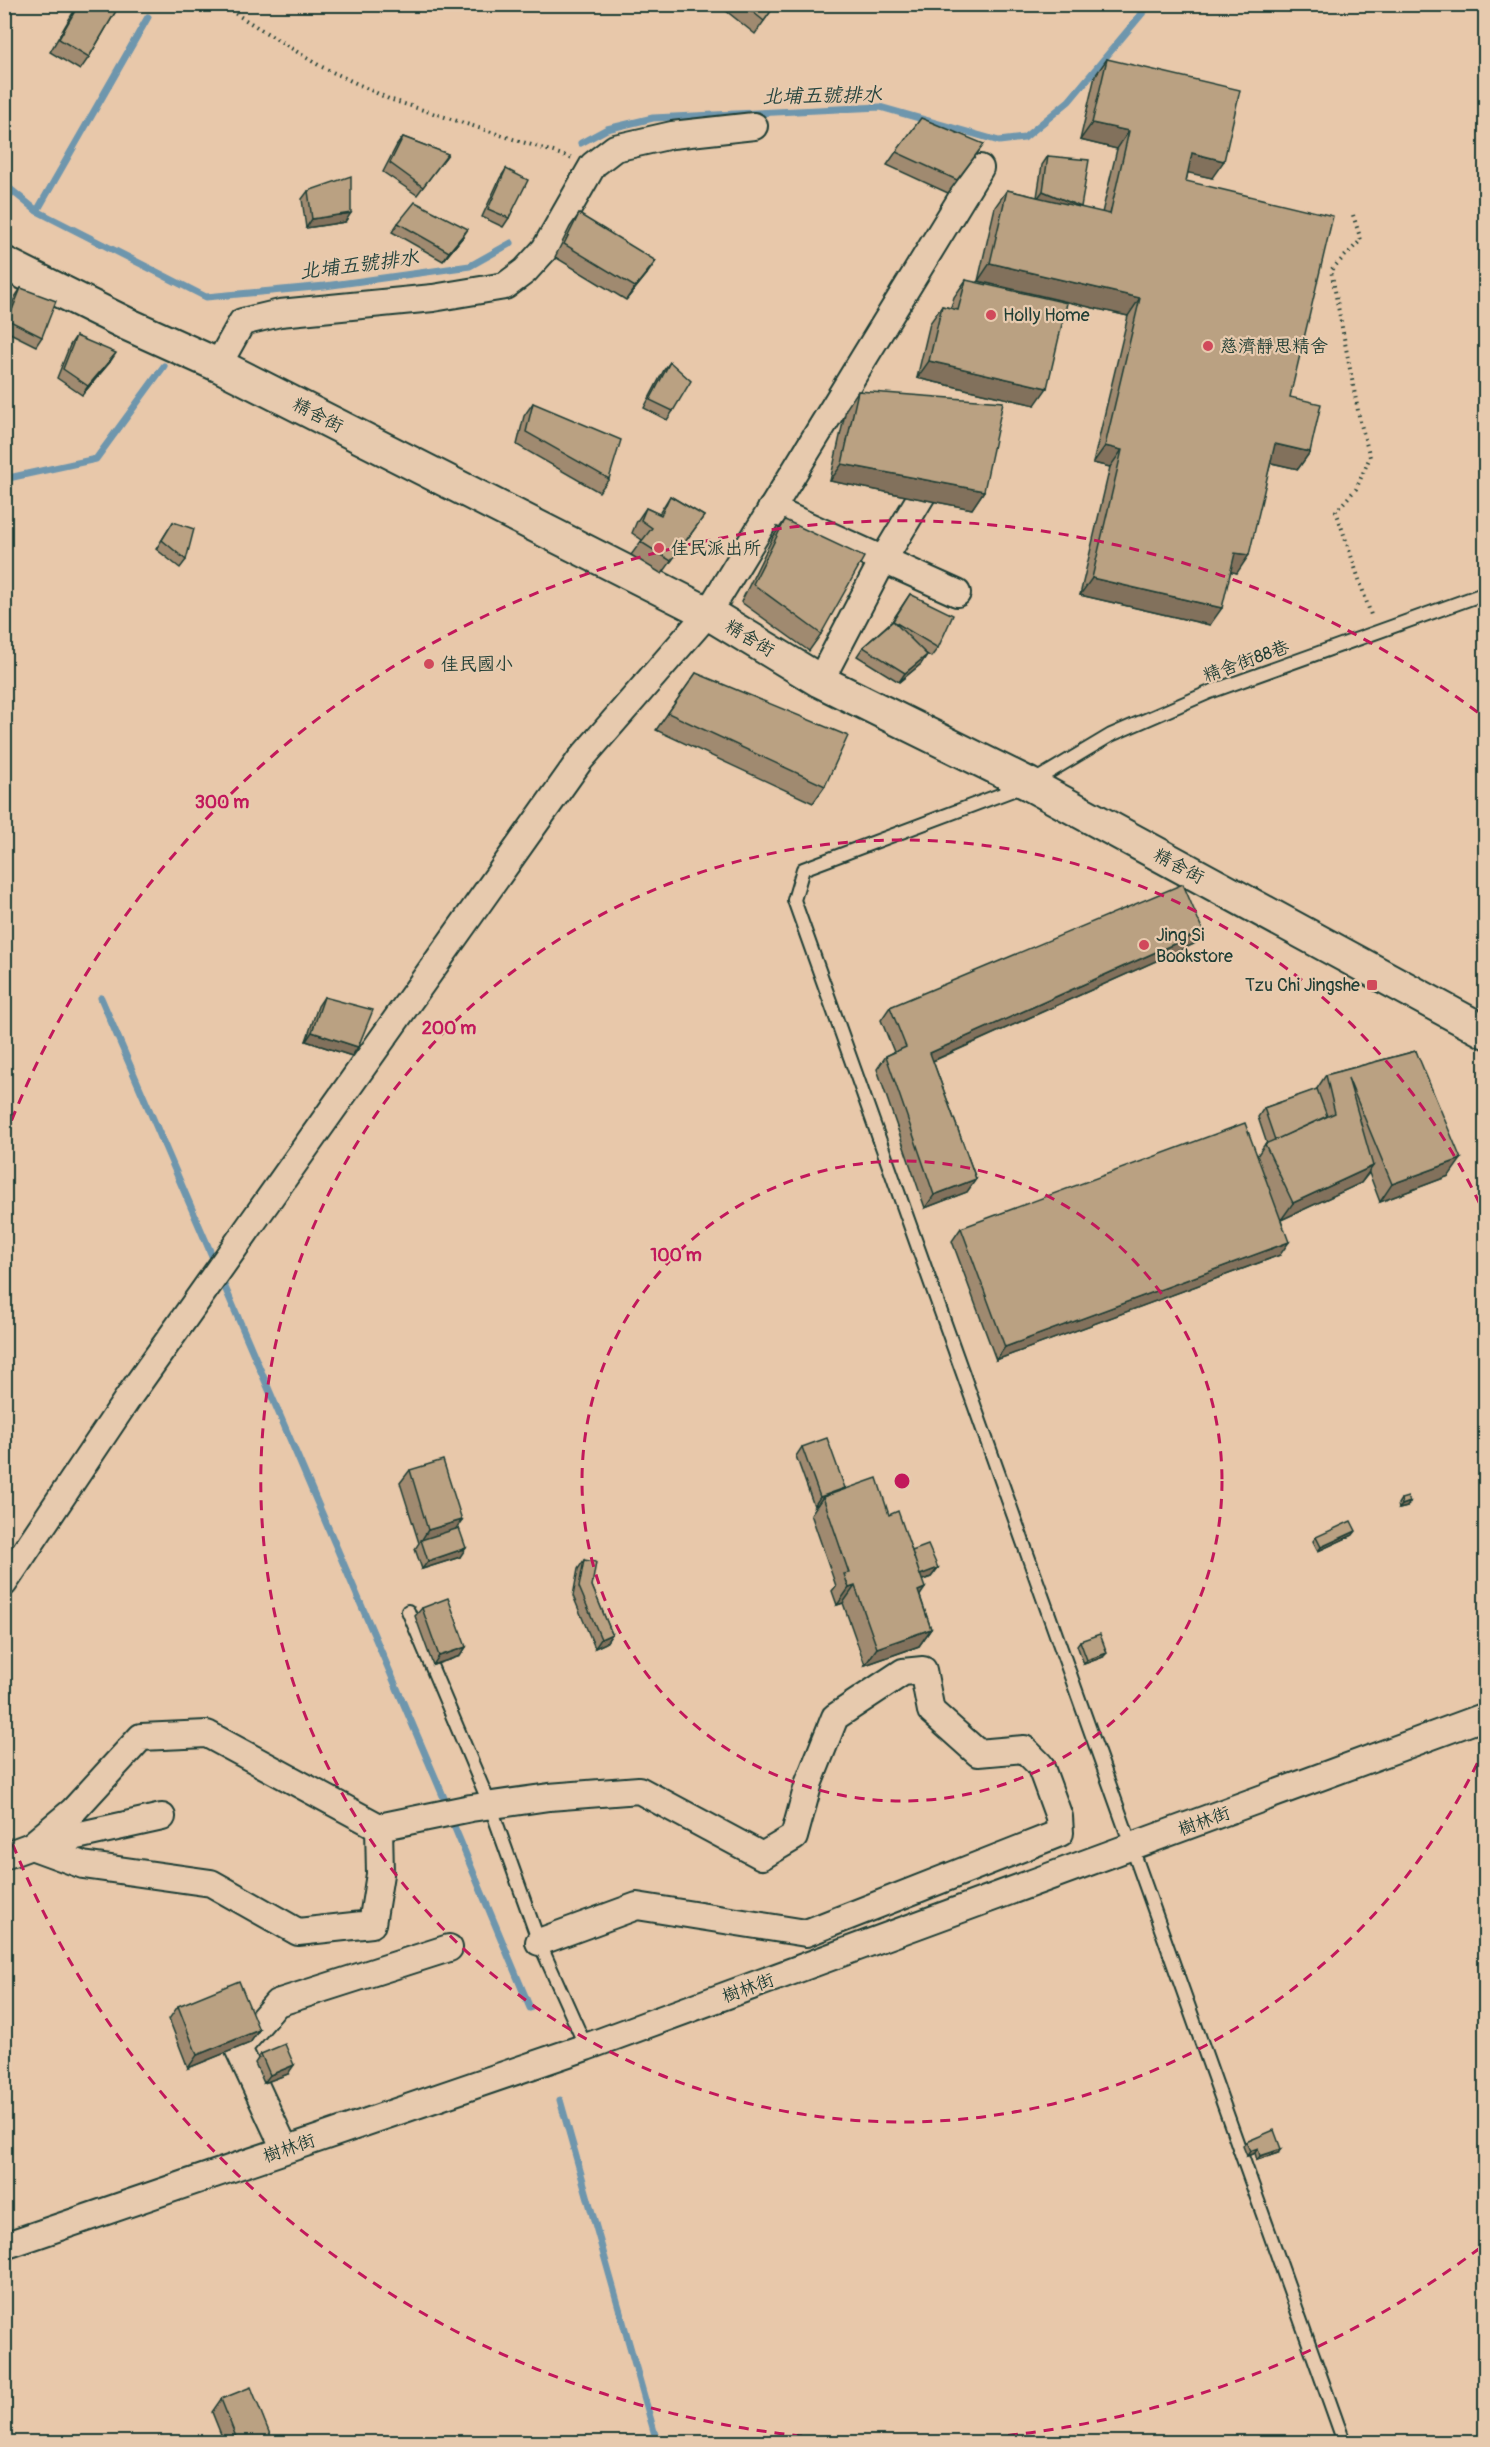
<svg xmlns="http://www.w3.org/2000/svg" width="1490" height="2447" font-family="Pangolin,'LXGW WenKai TC',sans-serif">
<rect width="100%" height="100%" fill="#e8c8aa"/>
<filter id="ink" filterUnits="userSpaceOnUse"><feTurbulence type="fractalNoise" baseFrequency=".0167" numOctaves="2"/><feDisplacementMap in="SourceGraphic" scale="12" xChannelSelector="R" yChannelSelector="G"/><feConvolveMatrix kernelMatrix="1 2 1 2 8 2 1 2 1" color-interpolation-filters="sRGB"/></filter>
<g filter="url(#ink)">
<g fill="none" stroke-linecap="round" stroke-linejoin="round">
<!-- stream -->
<g stroke="#6e96ad" stroke-width="7">
<path d="M148 17 37 211 206 297 325 286 470 266 511 243"/>
<path d="M581 143 607 129 653 118 880 107 999 141 1024 138 1069 101 1150 4"/>
<path d="M4 184 37 211"/>
<path d="M4 479 96 459 164 366"/>
<path d="M101 998 216 1265"/>
<path d="M221 1278 444 1798"/>
<path d="M454 1826 530 2008"/>
<path d="M560 2100 657 2442"/>
</g>
<!-- service casing -->
<g stroke="#1f3d34" stroke-width="16">
<g id="service">
<path d="M408 1611 490 1805 539 1942 586 2047"/>
<path d="M1344 2442 794 900 803 869 1029 784 1111 735 1210 692 1486 593"/>
</g>
</g>
<!-- minor casing -->
<g stroke="#1f3d34" stroke-width="30">
<g id="minor">
<path d="M218 365 242 322 280 313 433 298 505 286 525 271 545 249 593 165 615 148 672 135 754 126"/>
<path d="M771 509 957 593"/>
<path d="M820 681 883 560 937 470"/>
<path d="M4 1583 130 1395 580 760 708 613 980 168"/>
<path d="M379 1827 207 1734 141 1737 73 1811 31 1846 83 1865 211 1883 298 1932 372 1924 380 1874 379 1827 471 1808 549 1797 639 1790 762 1856 794 1837 809 1782 835 1717 903 1672 923 1670 931 1711 978 1753 1024 1749 1040 1765 1059 1817 1060 1833 806 1933 637 1906 539 1942"/>
<path d="M4 1856 31 1846 162 1817"/>
<path d="M285 2149 238 2048 277 2003 449 1948"/>
<path d="M4 2246 586 2047 1486 1716"/>
</g>
</g>
<!-- tertiary casing -->
<g stroke="#1f3d34" stroke-width="36">
<path id="tertiary" d="M4 263 127 324 218 365 708 613 820 681 1029 784 1486 1032"/>
</g>
<!-- path -->
<g stroke="#1f3d34" stroke-width="4" stroke-dasharray="1.5 4.5" stroke-linecap="butt">
<path d="M220 4 320 66 389 99 572 158"/>
<path d="M1353 215 1361 240 1331 270 1360 421 1370 457 1356 489 1336 511 1372 618"/>
</g>
<!-- service -->
<use href="#service" stroke="#e7caae" stroke-width="12"/>
<!-- minor -->
<use href="#minor" stroke="#e7caae" stroke-width="26"/>
<!-- tertiary -->
<use href="#tertiary" stroke="#e7caae" stroke-width="32"/>
</g>
<!-- wall -->
<g fill="#a08a70" stroke="#1f3d34" stroke-width="1.5">
<path d="M78 4H120L89 57 80 70 50 52Z"/>
<path d="M721 4H776L755 34 720 6Z"/>
<path d="M1107 59 1212 178 1188 172 1186 181 1290 397 1310 452 1298 469 1271 463 1237 573 1231 571 1210 625 1080 595 1110 467 1093 463 1128 316 978 281 995 207 1007 190 1037 197 1042 165 1048 156 1080 208 1102 213 1117 149 1080 140 1095 76Z"/>
<path d="M403 137 448 154 417 195 383 172 397 145Z"/>
<path d="M984 144 948 193 887 165 896 152Z"/>
<path d="M506 169 509 218 503 227 482 217 500 178Z"/>
<path d="M308 191 345 222 306 228 302 199Z"/>
<path d="M579 214 647 274 626 300 555 257 570 227Z"/>
<path d="M398 223 462 238 443 261 392 232Z"/>
<path d="M966 280 1035 405 917 378 930 323 942 306 951 308 954 297Z"/>
<path d="M21 288 42 337 36 346 4 330V324L15 297Z"/>
<path d="M76 336 110 362 82 395 57 378 70 345Z"/>
<path d="M670 362 673 411 667 420 644 408 664 370Z"/>
<path d="M858 391 984 491 972 509 830 481 846 409Z"/>
<path d="M533 403 609 479 599 492 517 445 524 416Z"/>
<path d="M670 496 704 516 662 574 631 555 642 540 632 533 637 521 646 508 659 514Z"/>
<path d="M785 520 821 634 809 651 741 602 773 537Z"/>
<path d="M173 522 186 560 180 568 156 549Z"/>
<path d="M910 594 938 648 931 657 925 653 921 664 899 682 857 656 863 647 892 621Z"/>
<path d="M696 673 825 786 813 803 656 730Z"/>
<path d="M1203 931 1194 944 933 1061 976 1179 967 1192 925 1208 877 1069 886 1056 894 1052 881 1020 890 1007Z"/>
<path d="M324 997 352 1056 306 1041 318 1006Z"/>
<path d="M1416 1051 1449 1176 1380 1202 1369 1173 1361 1183 1281 1220 1280 1255 996 1360 952 1241 961 1228 1257 1156 1265 1144H1267L1258 1117 1264 1108 1316 1090 1326 1075Z"/>
<path d="M802 1447 845 1488 844 1490 889 1515 912 1551 938 1568 931 1577 922 1580 920 1596 931 1629 919 1646 865 1665 843 1603 837 1605 832 1591 836 1586 811 1514 818 1504 814 1506 796 1456Z"/>
<path d="M410 1470 456 1529 460 1557 422 1569 415 1549 419 1543 400 1483Z"/>
<path d="M1401 1499 1407 1507 1399 1509 1398 1504Z"/>
<path d="M1353 1535 1318 1551 1313 1541 1316 1537Z"/>
<path d="M584 1560 592 1586 612 1634 606 1643 595 1648 573 1596 578 1569Z"/>
<path d="M422 1608 466 1647 460 1656 433 1665 415 1616Z"/>
<path d="M1080 1641 1103 1657 1084 1664 1077 1645Z"/>
<path d="M178 2006 259 2030 250 2043 188 2068 169 2019Z"/>
<path d="M261 2054 288 2074 264 2083 255 2063Z"/>
<path d="M1246 2142 1278 2153 1257 2160 1255 2153 1247 2156 1243 2146Z"/>
<path d="M221 2399 273 2442H224L212 2412Z"/>
</g>
<!-- shaded-wall -->
<g fill="#82715b" stroke="#1f3d34" stroke-width="1.5">
<path d="M1092 123 1129 131 1117 149 1080 140Z"/>
<path d="M1192 153 1224 161 1212 178 1180 171Z"/>
<path d="M1043 191 1081 207 1075 215 1037 199Z"/>
<path d="M351 213 345 222 306 228 312 219Z"/>
<path d="M468 229 462 238 443 261 449 252Z"/>
<path d="M656 261 647 274 626 300 635 287Z"/>
<path d="M990 263 1140 298 1128 316 978 281Z"/>
<path d="M116 353 110 362 82 395 88 386Z"/>
<path d="M929 361 1047 388 1035 405 917 378Z"/>
<path d="M1275 444 1310 452 1298 469 1263 461Z"/>
<path d="M1105 446 1122 450 1110 467 1093 463Z"/>
<path d="M842 464 984 491 972 509 830 481Z"/>
<path d="M1235 553 1249 555 1237 573 1223 570Z"/>
<path d="M1092 578 1222 608 1210 625 1080 595Z"/>
<path d="M927 655 921 664 899 682 905 673Z"/>
<path d="M1203 931 1194 944 921 1066 930 1053Z"/>
<path d="M312 1032 358 1047 352 1056 306 1041Z"/>
<path d="M1461 1159 1449 1176 1380 1202 1392 1184Z"/>
<path d="M1373 1166 1361 1183 1281 1220 1293 1203Z"/>
<path d="M976 1179 967 1192 925 1208 934 1195Z"/>
<path d="M1289 1242 1280 1255 996 1360 1005 1347Z"/>
<path d="M845 1488 839 1497H823L818 1504 814 1506 820 1497Z"/>
<path d="M1410 1502 1407 1507 1399 1509 1402 1505Z"/>
<path d="M462 1520 453 1533 421 1541 428 1530Z"/>
<path d="M1356 1531 1353 1535 1318 1551 1321 1547Z"/>
<path d="M466 1548 460 1557 422 1569 428 1561Z"/>
<path d="M938 1568 931 1577 909 1585 915 1576Z"/>
<path d="M855 1586 843 1603 837 1605 849 1588Z"/>
<path d="M925 1588 913 1606 918 1591Z"/>
<path d="M931 1629 919 1646 865 1665 877 1648Z"/>
<path d="M612 1634 606 1643 595 1648 601 1639Z"/>
<path d="M466 1647 460 1656 433 1665 439 1656Z"/>
<path d="M1107 1653 1103 1657 1084 1664 1087 1660Z"/>
<path d="M259 2030 250 2043 188 2068 197 2055Z"/>
<path d="M294 2065 288 2074 264 2083 270 2075Z"/>
<path d="M1258 2148 1255 2153 1247 2156 1250 2151Z"/>
<path d="M1281 2149 1278 2153 1257 2160 1260 2156Z"/>
</g>
<!-- building -->
<g fill="#baa182" stroke="#1f3d34" stroke-width="1.5">
<path d="M79 4H120L89 57 59 39Z"/>
<path d="M743 4H776L764 21Z"/>
<path d="M4 5 9 7 4 14Z"/>
<path d="M1107 59 1240 90 1224 161 1192 153 1186 181 1333 216 1290 397 1321 404 1310 452 1275 444 1249 555 1235 553 1222 608 1092 578 1122 450 1105 446 1140 298 990 263 1007 190 1110 214 1129 131 1092 123Z"/>
<path d="M921 118 984 144 957 180 896 152Z"/>
<path d="M403 137 448 154 423 187 390 163Z"/>
<path d="M1048 156 1089 160 1081 207 1043 191Z"/>
<path d="M506 169 528 180 509 218 488 209Z"/>
<path d="M351 176V213L312 219 308 191Z"/>
<path d="M415 202 468 229 449 252 398 223Z"/>
<path d="M579 214 656 261 635 287 564 244Z"/>
<path d="M966 280 1067 303 1047 388 929 361 942 306 958 310Z"/>
<path d="M21 288 56 301 42 337 8 320Z"/>
<path d="M76 336 116 353 88 386 63 369Z"/>
<path d="M670 362 691 381 673 411 650 400Z"/>
<path d="M858 391 1003 402 984 491 842 464Z"/>
<path d="M533 403 621 440 609 479 526 432Z"/>
<path d="M670 496 704 516 671 561 641 542 652 528 641 520 646 508 661 515Z"/>
<path d="M785 520 864 557 821 634 753 584Z"/>
<path d="M173 522 194 529 186 560 162 540Z"/>
<path d="M910 594 953 615 938 648 893 621 927 655 905 673 863 647 893 621Z"/>
<path d="M696 673 848 736 825 786 668 713Z"/>
<path d="M1183 884 1203 931 930 1053 976 1179 934 1195 886 1056 906 1047 890 1007Z"/>
<path d="M324 997 373 1010 358 1047 312 1032Z"/>
<path d="M1416 1051 1461 1159 1392 1184 1348 1078 1373 1166 1293 1203 1265 1144 1335 1113 1326 1075Z"/>
<path d="M1317 1089 1327 1116 1275 1140 1264 1108Z"/>
<path d="M1245 1123 1289 1242 1005 1347 961 1228Z"/>
<path d="M827 1438 845 1488 820 1497 802 1447Z"/>
<path d="M443 1460 462 1520 428 1530 410 1470Z"/>
<path d="M877 1478 889 1515 898 1511 925 1588 918 1591 931 1629 877 1648 855 1586 849 1588 844 1574 849 1573 823 1497Z"/>
<path d="M1408 1497 1410 1502 1402 1505 1401 1499Z"/>
<path d="M1351 1521 1356 1531 1321 1547 1316 1537Z"/>
<path d="M459 1528 466 1548 428 1561 421 1540Z"/>
<path d="M928 1545 938 1568 920 1575 912 1551Z"/>
<path d="M584 1560 596 1562 592 1586 612 1634 601 1639 579 1587Z"/>
<path d="M448 1598 466 1647 439 1656 422 1608Z"/>
<path d="M1100 1634 1107 1653 1087 1660 1080 1641Z"/>
<path d="M239 1981 259 2030 197 2055 178 2006Z"/>
<path d="M285 2044 294 2065 270 2075 261 2054Z"/>
<path d="M1274 2130 1281 2149 1260 2156 1258 2148 1250 2151 1246 2142Z"/>
<path d="M251 2387 273 2442H238L221 2399Z"/>
</g>
</g>
<!-- distance rings -->
<g fill="none" stroke="#c2185b" stroke-width="3" stroke-dasharray="10 8">
<circle cx="902" cy="1481" r="320"/>
<path d="M1485 1747A641 641 0 1 1 1485 1215"/>
<path d="M1480 2248A961 961 0 0 1 5 1825M5 1137A961 961 0 0 1 1480 714"/>
</g>
<!-- markers -->
<g fill="#d1495b" stroke="#e7caae" stroke-width="2">
<circle cx="991" cy="315" r="6"/>
<circle cx="1208" cy="346" r="6"/>
<circle cx="659" cy="548" r="6"/>
<circle cx="429" cy="664" r="6"/>
<circle cx="1144" cy="945" r="6"/>
<rect x="1366" y="979" width="12" height="12" rx="3"/>
</g>
<g text-anchor="middle" stroke-width="4.5" stroke-linejoin="round" paint-order="stroke">
<!-- poi labels -->
<g font-size="18" fill="#1f3d34" stroke="#e7caae" text-anchor="start">
<text x="1003" y="321">Holly Home</text>
<text x="1220" y="352">慈濟靜思精舍</text>
<text x="671" y="554">佳民派出所</text>
<text x="441" y="670">佳民國小</text>
<text x="1156" y="941">Jing Si<tspan x="1156" dy="21">Bookstore</tspan></text>
<text x="1360" y="991" text-anchor="end">Tzu Chi Jingshe</text>
</g>
<!-- street labels -->
<g font-size="18" fill="#1f3d34" stroke="#e7caae">
<text transform="translate(318 415) rotate(27)" y="6">精舍街</text>
<text transform="translate(750 638) rotate(31)" y="6">精舍街</text>
<text transform="translate(1246 661) rotate(-20)" y="6">精舍街88巷</text>
<text transform="translate(1179 866) rotate(28)" y="6">精舍街</text>
<text transform="translate(1204 1821) rotate(-20)" y="6">樹林街</text>
<text transform="translate(748 1988) rotate(-20)" y="6">樹林街</text>
<text transform="translate(289 2148) rotate(-19)" y="6">樹林街</text>
</g>
<!-- water labels -->
<g font-size="20" font-style="italic" fill="#26443e" stroke="#e7caae">
<text transform="translate(822 95) rotate(-1)" y="7">北埔五號排水</text>
<text transform="translate(359 264) rotate(-7)" y="7">北埔五號排水</text>
</g>
</g>
<circle cx="902" cy="1481" r="9" fill="#c2185b" stroke="#e7caae" stroke-width="3"/>
<g font-size="18" text-anchor="middle" font-weight="bold" fill="#c2185b" stroke="#e7caae" stroke-width="4.5" stroke-linejoin="round" paint-order="stroke">
<text x="222" y="808">300 m</text>
<text x="449" y="1034">200 m</text>
<text x="676" y="1261">100 m</text>
</g>
<!-- margin -->
<rect width="1490" height="2447" fill="none" stroke="#e7caae" stroke-width="24"/>
<rect x="12" y="12" width="1466" height="2423" fill="none" stroke="#1f3d34" stroke-width="2" filter="url(#ink)"/>
</svg>
